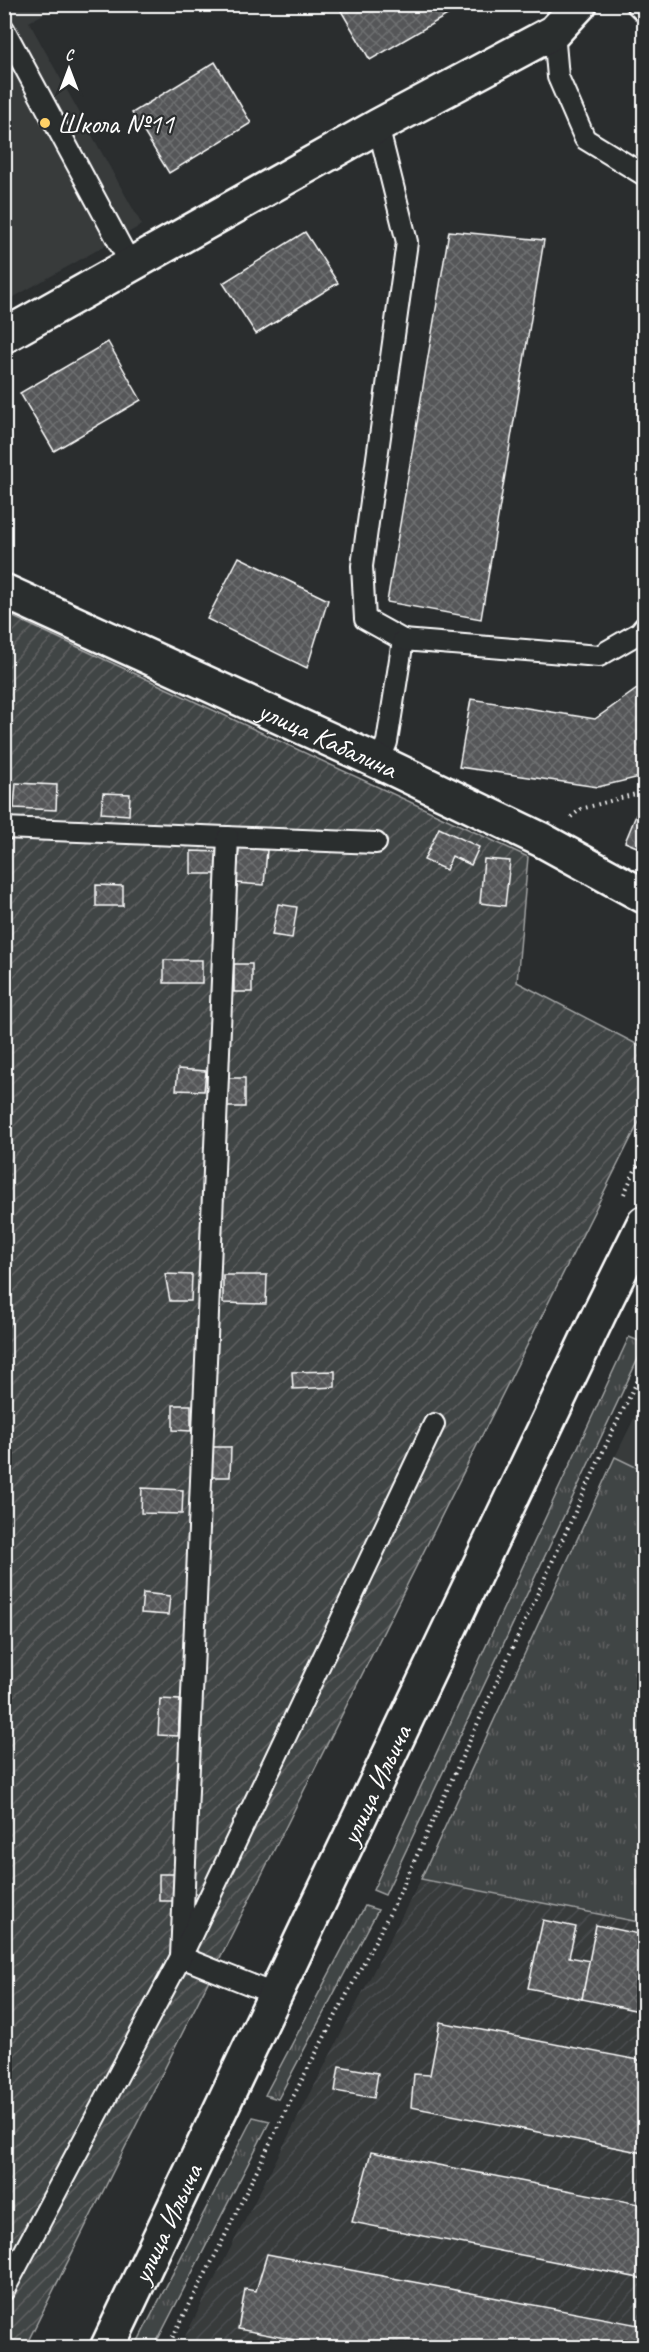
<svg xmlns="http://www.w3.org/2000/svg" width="649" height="2352" font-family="Caveat,sans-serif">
<defs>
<pattern id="industrial-furrows" width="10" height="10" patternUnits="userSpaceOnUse" patternTransform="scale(1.5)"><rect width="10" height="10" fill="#373a3b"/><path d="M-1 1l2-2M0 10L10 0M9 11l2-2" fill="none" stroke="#4b4e4f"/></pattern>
<pattern id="grass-tufts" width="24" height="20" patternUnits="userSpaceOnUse" patternTransform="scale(1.5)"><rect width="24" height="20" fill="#414445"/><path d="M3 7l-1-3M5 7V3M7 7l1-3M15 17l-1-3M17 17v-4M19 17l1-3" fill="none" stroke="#5e6061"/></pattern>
<pattern id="garden-furrows" width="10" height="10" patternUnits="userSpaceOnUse" patternTransform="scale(1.5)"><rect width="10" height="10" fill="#414445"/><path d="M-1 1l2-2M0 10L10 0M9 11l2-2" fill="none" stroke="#5e6061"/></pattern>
<pattern id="building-cross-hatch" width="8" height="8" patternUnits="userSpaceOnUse" patternTransform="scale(1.5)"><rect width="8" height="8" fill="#555758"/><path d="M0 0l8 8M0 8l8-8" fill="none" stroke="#6e7071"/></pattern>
</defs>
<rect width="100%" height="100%" fill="#2a2d2e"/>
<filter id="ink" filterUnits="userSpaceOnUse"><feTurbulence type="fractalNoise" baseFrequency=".0167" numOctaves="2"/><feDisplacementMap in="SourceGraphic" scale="12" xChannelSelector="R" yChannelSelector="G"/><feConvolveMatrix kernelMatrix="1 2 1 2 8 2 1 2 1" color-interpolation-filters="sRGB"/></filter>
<g filter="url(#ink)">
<!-- built -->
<g fill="#373a3b">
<path d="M5 5H60L29 22 142 225 5 302Z"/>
<path d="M644 1398V1471L615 1457Z"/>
</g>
<!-- industrial -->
<path fill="url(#industrial-furrows)" d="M421 1879 644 1923V2347L179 2348Z"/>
<!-- grass -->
<g fill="url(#grass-tufts)" stroke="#a0a2a2" stroke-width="1.5">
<path d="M629 1337 644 1343V1346L385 1895 373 1890Z"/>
<path d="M615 1457 644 1471V1923L421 1879Z"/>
<path d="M365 1906 378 1910 278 2099 265 2095Z"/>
<path d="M253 2117 270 2121 154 2347H135Z"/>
</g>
<!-- garden -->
<path fill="url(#garden-furrows)" stroke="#a0a2a2" stroke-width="1.5" d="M5 613 528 857 517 982 644 1048V1112L25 2347 5 2348Z"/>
<!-- building -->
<g fill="url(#building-cross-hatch)" stroke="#fff" stroke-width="1.5">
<path d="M337 4H452L456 10 370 60Z"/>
<path d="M215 62 251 123 169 173 132 113Z"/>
<path d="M449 231 544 240 481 619 387 602Z"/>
<path d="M305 232 338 283 256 334 223 283Z"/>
<path d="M108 342 141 400 54 451 20 393Z"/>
<path d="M239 557 328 600 307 668 207 619Z"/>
<path d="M644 684V776L598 787 459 767 471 699 595 719Z"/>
<path d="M16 783 57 785 56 810 14 808Z"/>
<path d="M103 793 130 794 129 815 101 813Z"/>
<path d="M637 813 644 816V850L625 842Z"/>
<path d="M439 828 479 847 471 865 452 856 446 870 424 860Z"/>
<path d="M239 848 267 850 264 885 236 883Z"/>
<path d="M191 851 219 852 218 874H191Z"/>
<path d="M484 859 510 861 505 906 480 903Z"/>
<path d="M96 885 123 886V906H96Z"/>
<path d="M278 904 297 907 292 938 272 935Z"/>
<rect x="164" y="960" width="38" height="23"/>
<rect x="234" y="964" width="18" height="28"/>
<path d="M178 1069 206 1071 204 1091 176 1090Z"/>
<path d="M226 1078H245V1107H227Z"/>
<path d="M165 1274 192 1275 191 1301H170Z"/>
<path d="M223 1275H267L266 1304 223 1303Z"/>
<path d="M335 1371V1387L293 1389 292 1372Z"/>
<path d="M173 1405H191V1431L173 1430Z"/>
<path d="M211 1447H231L230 1477H210Z"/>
<path d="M142 1488 183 1490 182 1514 141 1513Z"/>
<path d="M143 1593 170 1596 168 1615 141 1613Z"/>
<path d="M160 1699 180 1700 178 1736 158 1735Z"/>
<rect x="159" y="1874" width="15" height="27"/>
<path d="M543 1920 576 1927 569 1957 590 1961 582 1999 528 1988Z"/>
<path d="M596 1925 644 1935V2012L582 1999Z"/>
<path d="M440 2022 644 2061V2153L411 2107 414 2074 430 2075Z"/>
<path d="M339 2066 378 2073 374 2098 335 2091Z"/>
<path d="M371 2152 644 2205V2279L352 2222Z"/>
<path d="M267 2254 644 2326V2348H336L238 2329 245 2289 256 2291Z"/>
</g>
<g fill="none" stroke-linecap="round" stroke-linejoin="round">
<!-- lane casing -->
<g stroke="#fff" stroke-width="24">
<g id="lane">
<path d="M636 4 644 12"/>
<path d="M4 29 131 265"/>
<path d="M554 32 558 77 585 139 644 175"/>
<path d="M378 126 407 242 362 566 365 619 403 640 387 742 379 762"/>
<path d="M403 640 599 656 639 633 644 627"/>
<path d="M4 828 376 843"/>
<path d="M228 837 181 1957 274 1994"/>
<path d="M4 2290 181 1957 434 1424"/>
</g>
</g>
<!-- street casing -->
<g stroke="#fff" stroke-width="38">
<g id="street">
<path d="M4 336 378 126 554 32 580 4"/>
<path id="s1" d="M4 591 379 762 542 840 644 896"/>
</g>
</g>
<!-- secondary casing -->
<g stroke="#fff" stroke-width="38">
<g id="secondary">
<path id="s2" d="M107 2348 600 1312 644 1223"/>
</g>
</g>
<!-- path -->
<g stroke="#fff" stroke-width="4" stroke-dasharray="1.5 4.5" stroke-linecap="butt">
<path d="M571 817 581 809 639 793 644 794"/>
<path d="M624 1194 644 1151"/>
<path d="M167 2348 219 2248 285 2112 394 1905 612 1432 644 1368"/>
</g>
<!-- lane -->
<use href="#lane" stroke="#2a2d2e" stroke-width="20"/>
<!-- street -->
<use href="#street" stroke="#2a2d2e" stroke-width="33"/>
<!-- secondary -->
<use href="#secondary" stroke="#2a2d2e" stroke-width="33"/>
</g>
</g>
<!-- markers -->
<circle fill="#ffd166" stroke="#2a2d2e" stroke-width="2" cx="45" cy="123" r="6"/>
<g text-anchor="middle" stroke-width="4.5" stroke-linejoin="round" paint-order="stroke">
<!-- poi labels -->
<g font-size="28" fill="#fff" stroke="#2a2d2e" text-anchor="start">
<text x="57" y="133">Школа №11</text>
</g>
<!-- street labels -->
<g font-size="28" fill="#fff" stroke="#2a2d2e">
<text dy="10" stroke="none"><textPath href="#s1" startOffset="356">улица Кабалина</textPath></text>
<text dy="10" stroke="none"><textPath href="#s2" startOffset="624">улица Ильича</textPath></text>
<text dy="10" stroke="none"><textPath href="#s2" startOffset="138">улица Ильича</textPath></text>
</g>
</g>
<!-- margin -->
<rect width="649" height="2352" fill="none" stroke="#2a2d2e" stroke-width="24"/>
<rect x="12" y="12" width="625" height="2328" fill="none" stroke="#fff" stroke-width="2" filter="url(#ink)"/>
<!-- north arrow -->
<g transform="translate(69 69)" stroke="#2a2d2e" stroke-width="4.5" paint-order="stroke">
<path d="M0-4.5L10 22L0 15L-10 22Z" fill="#ffffff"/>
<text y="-9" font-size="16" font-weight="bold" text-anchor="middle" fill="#ffffff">С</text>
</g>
</svg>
